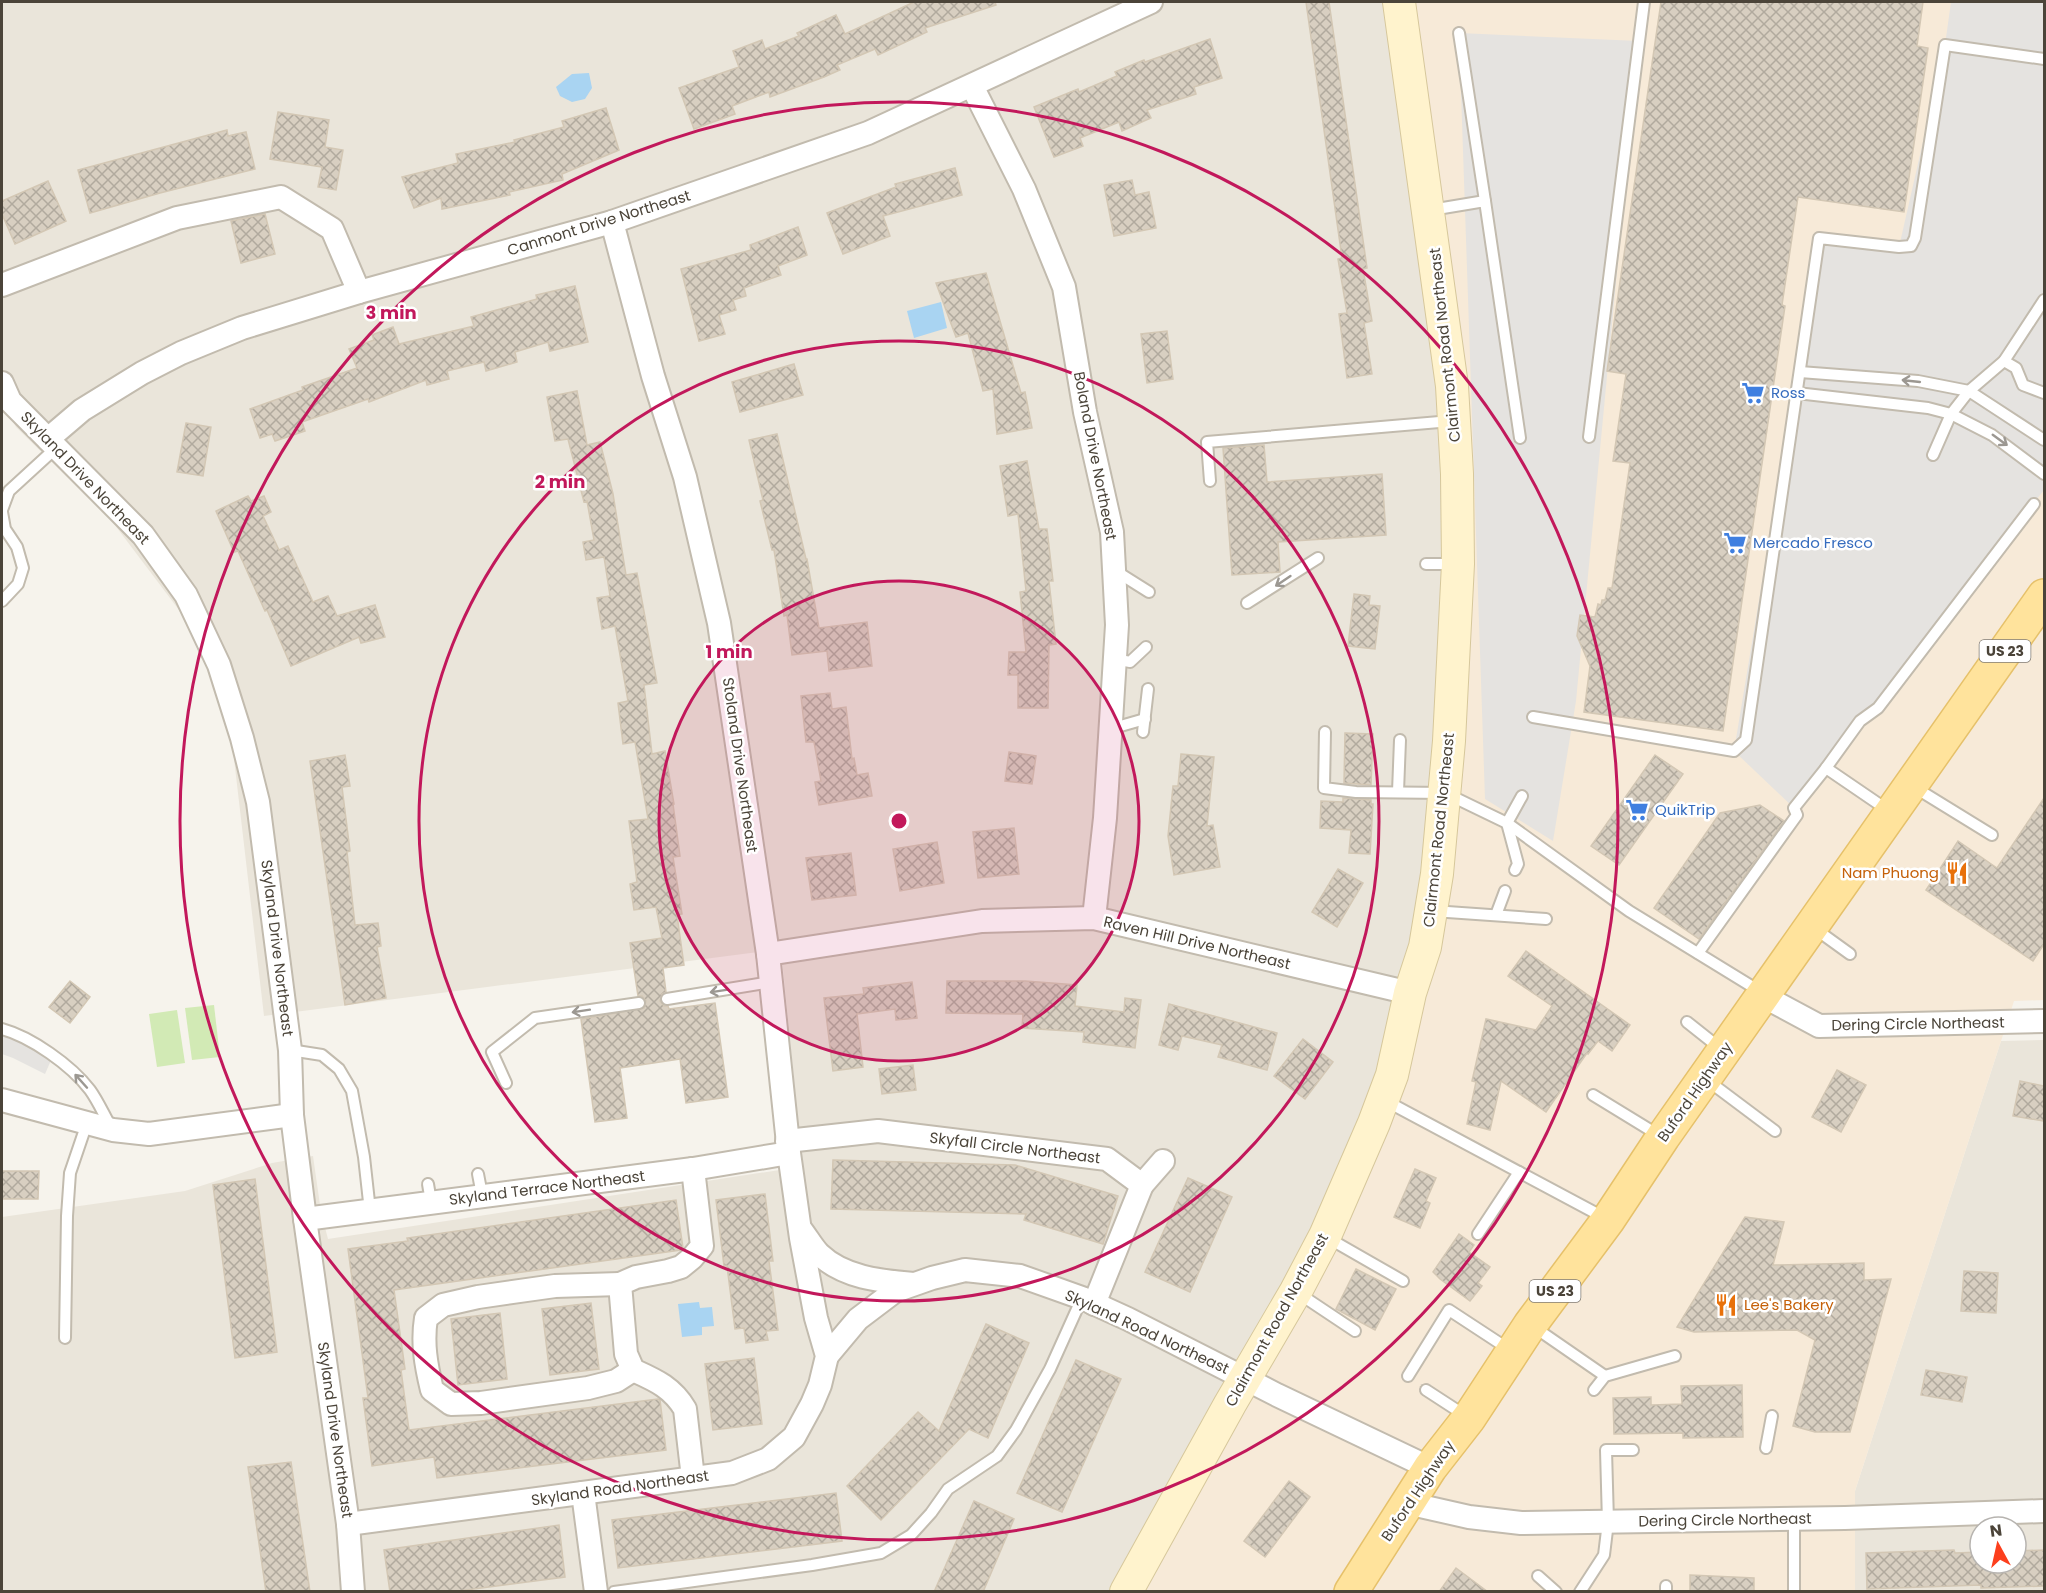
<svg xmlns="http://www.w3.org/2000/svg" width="2046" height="1593" font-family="Poppins,sans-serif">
<defs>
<pattern id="building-cross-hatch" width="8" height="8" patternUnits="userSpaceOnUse" patternTransform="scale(1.5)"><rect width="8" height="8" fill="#d8cfc1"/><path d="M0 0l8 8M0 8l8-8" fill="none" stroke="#b1aa9e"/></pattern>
</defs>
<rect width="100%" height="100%" fill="#f6f3ec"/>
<!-- residential -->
<g fill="#eae5da" fill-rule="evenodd">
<path d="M2 2H1394L1456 386 1450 591 1408 1006 1363 1171 1119 1591H2V1217L185 1191 272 1163 313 1156 321 1212 328 1239 799 1167 796 1100 781 949 264 1016 231 733 208 669 179 610 111 520 16 427 2 401Z"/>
<path d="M2044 1040V1591L1855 1592V1491L2001 1041ZM1980 1527H2016V1563H1980Z"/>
</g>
<!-- commercial -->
<path fill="#f7ead8" d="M1394 2H2044V1000L2014 1001 1855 1491V1591L1119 1592 1325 1236 1408 1006 1436 809 1456 386Z"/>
<!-- grass -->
<g fill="#d2eab5">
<path d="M214 1005 220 1057 192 1060 185 1008Z"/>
<path d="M177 1010 185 1063 157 1067 149 1014Z"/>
</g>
<!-- parking -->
<g fill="#e5e3e0">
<path d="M1951 2H2044V490L1794 808 1734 751 1819 238 1899 247 1945 45Z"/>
<path d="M1459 33 1639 41 1576 701 1553 841 1485 799Z"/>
<path d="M2 1034 11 1036 52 1058 45 1074 13 1058 2 1054Z"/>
</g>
<!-- water -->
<g fill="#a9d4f2">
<path d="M589 73 592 88 585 99 572 102 560 96 556 87 572 74Z"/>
<path d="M941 302 947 328 914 338 907 311Z"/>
<path d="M699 1302 700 1308 712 1307 714 1326 702 1327V1335L682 1337 678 1304Z"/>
</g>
<!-- building -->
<g fill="url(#building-cross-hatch)" stroke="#d3c7b4" stroke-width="1.5">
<path d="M914 2H995L996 5 925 28 927 32 878 55 875 49 837 65 840 70 824 77 770 97 769 92 732 106 735 114 694 129 679 88 739 67 733 51 762 40 765 49 799 36 797 33 836 15 845 34Z"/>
<path d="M1306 2H1329L1367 268 1363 269 1372 321 1364 323 1372 374 1347 378 1339 314 1347 313 1338 259 1342 258Z"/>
<path d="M1661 2H1923L1917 46 1928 48 1904 212 1798 197 1782 305 1785 306 1723 731 1584 712 1590 666 1577 636 1580 615 1595 617 1598 604 1601 605 1602 600H1605L1608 588H1612L1630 463 1613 461 1626 374 1607 371Z"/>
<path d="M1210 39 1222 78 1194 87 1196 94 1147 110 1151 118 1122 131 1119 122 1080 138 1083 146 1054 157 1034 107 1078 89 1079 92 1117 76 1115 72 1144 60 1145 62Z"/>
<path d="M606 108 619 150 562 174 563 180 509 192 510 195 442 209 441 198 414 208 402 177 458 163 456 154 515 142 514 140 564 127 562 121Z"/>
<path d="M278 112 329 120 325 147 343 150 336 190 318 187 322 167 270 159Z"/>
<path d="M227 130 228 136 246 132 255 169 160 193 90 213 78 170Z"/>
<path d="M955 168 962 195 883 216 890 236 843 254 827 213 896 187 895 184Z"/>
<path d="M1132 180 1135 195 1149 192 1156 228 1114 236 1104 185Z"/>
<path d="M48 181 66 221 15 244 2 214V201Z"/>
<path d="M265 214 275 254 241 263 231 221Z"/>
<path d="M798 227 807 255 778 266 781 275 744 288 746 296 733 300 736 310 719 315 725 334 699 341 681 269 751 250 750 245Z"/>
<path d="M986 273 1021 393 1025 392 1032 428 997 434 993 389 983 391 968 333 956 337 936 283Z"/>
<path d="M575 286 588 342 550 351 548 342 515 352 517 362 486 371 484 362 447 371 449 379 427 385 426 380 369 402 368 399 302 422 305 431 275 441 272 434 260 438 250 409 303 390 302 387 357 368 349 349 374 340 372 335 393 327 399 344 474 326 471 317 537 299 536 295Z"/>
<path d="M1167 331 1173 379 1147 383 1141 334Z"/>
<path d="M794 364 803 395 740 412 732 382Z"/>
<path d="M577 391 587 445 600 442 613 494 626 575 637 573 657 683 644 685 652 754 665 751 674 804H673L680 856 673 857 682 914 677 915 684 965 663 968 666 992 662 994 660 1001 664 1006H668L669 1009 715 1003 728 1097 686 1103 680 1059 620 1068 627 1118 595 1122 581 1019 644 1008 646 1001 642 996H638L630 943 662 938 656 907 634 910 630 884 637 882 629 821 648 819 635 742 623 744 618 703 628 701 615 626 602 629 597 598 610 596 604 557 586 560 583 542 594 540 587 501 584 502 568 439 555 441 547 397Z"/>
<path d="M186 423 211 427 203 476 177 472Z"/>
<path d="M777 434 806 559H807L819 628 867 622 872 666 829 671 827 651 792 655 787 615 784 616 774 550H772L760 501 763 500 749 440Z"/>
<path d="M1264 445 1267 482 1382 474 1386 535 1278 542 1280 572 1232 575 1223 448Z"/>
<path d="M1027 461 1039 529H1047L1053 581H1049L1056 644 1049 645 1048 708H1018V675H1008L1009 652H1026L1020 592 1026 591 1018 514 1008 516 1000 466Z"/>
<path d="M248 496 251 501 264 496 271 512 263 516 279 550 288 546 313 602 328 596 337 616 375 605 385 637 361 643 359 637 291 666 267 610 265 611 238 551 234 552 216 511Z"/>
<path d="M1354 594 1370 596 1369 605 1380 606 1375 649 1348 646Z"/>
<path d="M830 693 832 709 846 707 852 759 854 758 857 775 868 773 872 796 819 805 815 782 821 781 814 742H806L801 696Z"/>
<path d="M1345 733 1373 734 1371 785 1344 783Z"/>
<path d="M1009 752 1036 756 1032 784 1005 781Z"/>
<path d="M1181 754 1214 757 1207 826 1213 825 1220 867 1174 875 1168 836 1173 786H1178Z"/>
<path d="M345 755 350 786 342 787 350 851 347 852 355 925 378 923 381 946 377 947 386 998 345 1005 310 761Z"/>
<path d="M1655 755 1683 774 1619 865 1591 846Z"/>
<path d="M1343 798 1371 800V804H1373L1370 854 1349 853 1351 830 1320 828 1321 801 1343 802Z"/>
<path d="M2044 798V944L2033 961 1926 890 1958 841 1997 868Z"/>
<path d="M1760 805 1784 821 1699 939 1654 908 1720 813Z"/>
<path d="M1014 828 1019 874 978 878 973 832Z"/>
<path d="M937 842 944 883 900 891 893 849Z"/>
<path d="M851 853 856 895 812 900 806 858Z"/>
<path d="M1338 869 1363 883 1337 927 1312 912Z"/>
<path d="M1526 951 1630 1025 1612 1051 1598 1041 1588 1054 1587 1053 1546 1112 1501 1081 1490 1130 1467 1124 1476 1082 1472 1081 1486 1019 1536 1030 1552 1006 1508 976Z"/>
<path d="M70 981 90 997 70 1023 49 1007Z"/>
<path d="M947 981H1025L1077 985 1075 1006 1124 1012 1125 998 1141 1000 1135 1048 1083 1042 1084 1032 1022 1028 1023 1014 946 1013Z"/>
<path d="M912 982 917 1018 896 1020 895 1009 857 1014 863 1067 833 1071 824 998 864 994 863 988Z"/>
<path d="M1169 1004 1277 1033 1267 1070 1218 1057 1222 1045 1182 1036 1178 1050 1159 1045Z"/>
<path d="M1303 1039 1333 1062 1305 1099 1274 1076Z"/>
<path d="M913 1065 916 1090 882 1094 879 1069Z"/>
<path d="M1837 1070 1866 1085 1841 1132 1812 1117Z"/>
<path d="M2020 1081 2044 1086V1121L2013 1116Z"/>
<path d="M833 1160 1015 1165 1118 1196 1103 1244 1024 1220 1026 1214 831 1209Z"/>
<path d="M1415 1169 1436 1178 1426 1201 1430 1203 1420 1228 1394 1217Z"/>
<path d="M2 1171H39L38 1199H2Z"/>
<path d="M1188 1178 1232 1197 1190 1292 1145 1272Z"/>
<path d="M255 1179 277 1352 235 1358 213 1185Z"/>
<path d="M765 1194 773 1261H769L778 1330 766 1331 768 1340 746 1343 744 1328 735 1329 727 1266H724L716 1200Z"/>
<path d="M676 1200 683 1248 681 1250 394 1290 405 1369 401 1370 409 1430 658 1399 660 1400 666 1450 437 1478 434 1457 372 1466 363 1398H368L348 1249 408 1241 407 1238Z"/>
<path d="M1745 1217 1784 1222 1773 1265 1864 1263V1280L1891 1279 1850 1432H1815L1793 1426 1815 1340 1797 1330 1694 1332 1677 1327Z"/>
<path d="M1459 1234 1474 1245 1469 1252 1490 1267 1478 1283 1482 1286 1470 1301 1440 1279 1433 1272Z"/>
<path d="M1356 1269 1396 1289 1375 1330 1336 1309Z"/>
<path d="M1964 1271 1998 1273 1996 1313 1961 1311Z"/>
<path d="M591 1303 599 1369 550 1375 542 1309Z"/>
<path d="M500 1313 507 1379 458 1385 451 1319Z"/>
<path d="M986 1324 1029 1343 988 1438 969 1429 881 1520 847 1486 918 1412 939 1431Z"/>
<path d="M754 1358 762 1424 713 1430 705 1364Z"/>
<path d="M1076 1360 1121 1379 1062 1512 1017 1493Z"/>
<path d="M1926 1370 1967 1377 1962 1402 1921 1395Z"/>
<path d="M1742 1385 1743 1437 1683 1438V1433L1614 1434 1613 1398 1651 1397V1405L1682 1404 1681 1386Z"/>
<path d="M291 1462 310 1592H266L248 1467Z"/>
<path d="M1289 1481 1310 1497 1265 1557 1244 1541Z"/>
<path d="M836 1493 842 1541 618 1568 612 1520Z"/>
<path d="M974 1501 1014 1519 983 1592H934Z"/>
<path d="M559 1525 565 1577 451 1592H390L384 1550Z"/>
<path d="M1954 1550 1955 1553 1980 1552V1563H2016V1551L2044 1550V1586L1981 1588V1585L1867 1589 1866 1553Z"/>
<path d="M1456 1568 1488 1592H1439Z"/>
<path d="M1690 1575 1754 1578V1592H1690Z"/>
</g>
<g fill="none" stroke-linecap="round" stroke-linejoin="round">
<!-- lane casing -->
<g stroke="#c2bbae" stroke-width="14">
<g id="lane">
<path d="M1459 33 1485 201"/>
<path d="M1431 210 1485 201 1520 438"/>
<path d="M2004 361 2016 368 2023 385 2044 393"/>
<path d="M1800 372 1918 381 1969 391 2044 440"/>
<path d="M1797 393 1928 408 1951 414 1992 435 2044 474"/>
<path d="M1589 437 1644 2"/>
<path d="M1933 455 1951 414 1969 391 2004 361 2044 300"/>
<path d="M1210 481 1207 442 1451 421"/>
<path d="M2 510 9 491 57 447"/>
<path d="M2 512 5 529 17 547 23 568 18 584 2 601"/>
<path d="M1426 564H1455"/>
<path d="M1114 570 1149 592"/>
<path d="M1247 603 1318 558"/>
<path d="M1115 659 1130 662 1146 647"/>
<path d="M1533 717 1734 751 1746 740 1819 238 1899 247 1911 246 1915 238 1945 45 2044 59"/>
<path d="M1110 729 1145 719"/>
<path d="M1143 732 1148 689"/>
<path d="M1325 732 1324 788 1356 792 1445 793 1507 823 1522 796"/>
<path d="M1914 787 1992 835"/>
<path d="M1398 792 1400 740"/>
<path d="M1889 811 1826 768 1860 721 1878 708 2034 504"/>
<path d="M1507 823 1629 911 1761 992"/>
<path d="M1507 823 1518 864 1515 870"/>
<path d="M1433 911 1546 919"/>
<path d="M1496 915 1505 891"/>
<path d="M1814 928 1850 954"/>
<path d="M1698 953 1797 815 1794 808 1826 768"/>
<path d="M667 999 771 982"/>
<path d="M1687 1022 1721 1049"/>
<path d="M2 1029C31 1037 71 1065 90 1090 98 1101 104 1115 111 1127"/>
<path d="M290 1050 322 1055 339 1069 352 1091 364 1157 370 1211"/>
<path d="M1707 1080 1775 1131"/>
<path d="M506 1083 492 1052 535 1018 639 1003"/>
<path d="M1593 1095 1660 1136"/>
<path d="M1386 1101 1605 1218"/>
<path d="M478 1174 482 1195"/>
<path d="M428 1184 431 1202"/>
<path d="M1478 1234 1519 1172"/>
<path d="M1328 1238 1403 1281"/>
<path d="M1298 1293 1355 1331"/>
<path d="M1534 1327 1605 1376"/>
<path d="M65 1338 67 1216 70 1173 87 1123"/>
<path d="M1408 1376 1449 1310 1510 1350"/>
<path d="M1426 1390 1466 1416"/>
<path d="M1594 1390 1605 1376 1675 1356"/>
<path d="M1766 1448 1772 1416"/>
<path d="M1538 1576 1556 1592"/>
<path d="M1666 1586V1592"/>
<path d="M614 1592 812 1565 881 1553 911 1535 931 1513 948 1489 997 1456 1016 1430 1050 1369 1082 1298"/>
<path d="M1580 1592 1604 1555 1608 1522 1606 1450H1633"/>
<path d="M1794 1592V1519"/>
</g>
</g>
<!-- street casing -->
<g stroke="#c2bbae" stroke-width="26">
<g id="street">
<path d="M972 86 1024 189 1064 287 1085 412 1112 532 1117 625 1105 818 1094 918"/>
<path d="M2 285 177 218 281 197 332 229 359 292"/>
<path d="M2 383 10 401 143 535 186 595 219 665 242 738 258 802 290 1050 292 1115 305 1219 348 1524 353 1592"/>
<path d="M48 439 82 410 142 373 181 353 242 328 359 292 612 222 868 133 1151 2"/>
<path d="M768 954 982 921 1094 918 1410 993"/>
<path d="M1763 996 1819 1026 2044 1021"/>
<path d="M2 1100 113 1130 149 1134 292 1115"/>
<path d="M787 1141 878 1131 1107 1159 1142 1185 1094 1304"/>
<path d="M1142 1185 1163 1161"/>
<path d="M305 1219 693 1169 789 1153"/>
<path d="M802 1231C808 1239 813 1248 819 1254 844 1278 881 1281 913 1284"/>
<path d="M620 1284 555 1286 478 1297 443 1305 426 1318C422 1343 426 1365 432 1390L451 1404 481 1403 588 1388 616 1381 633 1370"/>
<path d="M827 1356 858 1319 895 1291 932 1278 965 1270 1020 1276 1082 1298 1128 1319 1277 1395 1430 1468"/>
<path d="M693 1478 685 1409C672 1387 655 1380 633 1370L626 1354 620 1284 636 1277 668 1271 681 1267 692 1258 702 1246 693 1169"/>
<path d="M583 1493 596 1592"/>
<path d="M1407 1503 1469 1517 1521 1523 1845 1518 2044 1511"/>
<path d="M348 1524 732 1473 768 1459 794 1437 812 1404 820 1385 827 1356 816 1318 801 1238 789 1153 768 954 719 623 685 477 653 376 612 222"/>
</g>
</g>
<!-- secondary casing -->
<g stroke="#d6c79b" stroke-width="34">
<path id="secondary" d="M1126 1592 1230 1404 1296 1291 1325 1236 1374 1123 1392 1075 1410 993 1425 947 1437 874 1449 741 1458 564 1457 474 1452 386 1399 2"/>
</g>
<!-- primary casing -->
<g stroke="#e6c16a" stroke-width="36">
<path id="primary" d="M1351 1592 1430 1468 1469 1418 1530 1325 1608 1220 1663 1137 2044 596"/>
</g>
<!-- lane -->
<use href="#lane" stroke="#fff" stroke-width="10"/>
<!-- street -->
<use href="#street" stroke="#fff" stroke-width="22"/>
<!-- secondary -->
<use href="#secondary" stroke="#fff3cd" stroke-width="32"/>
<!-- primary -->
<use href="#primary" stroke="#ffe39c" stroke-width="33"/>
</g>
<!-- one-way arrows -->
<defs><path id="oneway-shaft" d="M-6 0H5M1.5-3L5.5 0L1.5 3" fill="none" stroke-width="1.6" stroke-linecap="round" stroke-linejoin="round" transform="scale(1.5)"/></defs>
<g stroke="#9c9892">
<use href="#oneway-shaft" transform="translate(1911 381) rotate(-174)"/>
<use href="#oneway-shaft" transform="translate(2000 440) rotate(36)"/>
<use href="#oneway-shaft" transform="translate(1283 581) rotate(146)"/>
<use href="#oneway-shaft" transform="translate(719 991) rotate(171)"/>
<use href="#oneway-shaft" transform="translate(581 1011) rotate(171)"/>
<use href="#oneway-shaft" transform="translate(81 1081) rotate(-132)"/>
</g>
<!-- distance rings -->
<circle cx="899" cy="821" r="240" fill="#c2185b" fill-opacity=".12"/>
<g fill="none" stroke="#c2185b" stroke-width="3">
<circle cx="899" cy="821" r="240"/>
<circle cx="899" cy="821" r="480"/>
<circle cx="899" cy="821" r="719"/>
</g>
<!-- icons -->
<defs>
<g id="supermarket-bare" transform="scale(1.8)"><path d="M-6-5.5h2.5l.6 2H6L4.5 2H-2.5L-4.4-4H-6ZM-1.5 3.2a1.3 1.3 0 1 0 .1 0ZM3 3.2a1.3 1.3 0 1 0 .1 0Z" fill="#3f7fe0" stroke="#fff" stroke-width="2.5" paint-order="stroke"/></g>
<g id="restaurant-bare" transform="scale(1.8)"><path d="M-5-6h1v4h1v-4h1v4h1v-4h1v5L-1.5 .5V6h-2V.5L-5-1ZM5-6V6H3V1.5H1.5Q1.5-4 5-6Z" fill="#e8710a" stroke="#fff" stroke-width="2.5" paint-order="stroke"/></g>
</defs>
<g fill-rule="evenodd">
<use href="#supermarket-bare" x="1753" y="393"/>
<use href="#supermarket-bare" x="1735" y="543"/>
<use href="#supermarket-bare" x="1637" y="810"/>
<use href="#restaurant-bare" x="1957" y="873"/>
<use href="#restaurant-bare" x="1726" y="1305"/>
</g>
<g text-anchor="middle" stroke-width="5" stroke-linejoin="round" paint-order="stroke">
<!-- shield labels -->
<g fill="#fff" stroke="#817c74" stroke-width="1.5">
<rect x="1979.5" y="640" width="51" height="22" rx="4.5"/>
<rect x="1529.5" y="1280" width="51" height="22" rx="4.5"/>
</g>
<g font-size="14" font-weight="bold" fill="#4b4439">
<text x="2005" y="656">US 23</text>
<text x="1555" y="1296">US 23</text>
</g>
<!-- street labels -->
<g font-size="15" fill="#4b4439" stroke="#fff">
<text transform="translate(599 223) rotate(-17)" y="5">Canmont Drive Northeast</text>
<text transform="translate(1445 345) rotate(-96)" y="5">Clairmont Road Northeast</text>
<text transform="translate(1095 456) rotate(79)" y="5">Boland Drive Northeast</text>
<text transform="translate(85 478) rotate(46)" y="5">Skyland Drive Northeast</text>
<text transform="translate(740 765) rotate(82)" y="5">Stoland Drive Northeast</text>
<text transform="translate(1439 830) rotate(-84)" y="5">Clairmont Road Northeast</text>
<text transform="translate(1197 943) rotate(13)" y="5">Raven Hill Drive Northeast</text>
<text transform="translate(277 948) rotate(83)" y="5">Skyland Drive Northeast</text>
<text transform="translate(1918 1024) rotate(-1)" y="5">Dering Circle Northeast</text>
<text transform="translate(1695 1092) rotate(-55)" y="5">Buford Highway</text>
<text transform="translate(1015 1148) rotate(7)" y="5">Skyfall Circle Northeast</text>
<text transform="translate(547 1188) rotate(-7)" y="5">Skyland Terrace Northeast</text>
<text transform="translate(1277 1320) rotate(-61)" y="5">Clairmont Road Northeast</text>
<text transform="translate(1147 1332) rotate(25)" y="5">Skyland Road Northeast</text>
<text transform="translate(335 1430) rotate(82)" y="5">Skyland Drive Northeast</text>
<text transform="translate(620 1488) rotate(-8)" y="5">Skyland Road Northeast</text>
<text transform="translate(1418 1491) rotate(-56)" y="5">Buford Highway</text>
<text transform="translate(1725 1520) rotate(-1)" y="5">Dering Circle Northeast</text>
</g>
<!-- shop labels -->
<g font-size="15" fill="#366cbe" stroke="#fff" text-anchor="start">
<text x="1771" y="398">Ross</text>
<text x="1753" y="548">Mercado Fresco</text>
<text x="1655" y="815">QuikTrip</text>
</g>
<!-- food labels -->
<g font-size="15" fill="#c56008" stroke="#fff" text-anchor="end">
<text x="1939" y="878">Nam Phuong</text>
<text x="1744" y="1310" text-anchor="start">Lee's Bakery</text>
</g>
</g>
<circle cx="899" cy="821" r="9" fill="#c2185b" stroke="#fff" stroke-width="3"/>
<g font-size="18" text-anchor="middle" font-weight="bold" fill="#c2185b" stroke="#fff" stroke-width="5" stroke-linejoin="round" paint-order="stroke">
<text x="391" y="319">3 min</text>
<text x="560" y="488">2 min</text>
<text x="729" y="658">1 min</text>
</g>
<!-- border -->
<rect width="2046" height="1593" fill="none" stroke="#4b4439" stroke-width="6"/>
<!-- north arrow -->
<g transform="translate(1998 1545) rotate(352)"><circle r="28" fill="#ffffff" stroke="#b7b4b0" stroke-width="1.5"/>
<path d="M0-4.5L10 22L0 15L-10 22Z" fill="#fc3f1d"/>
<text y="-9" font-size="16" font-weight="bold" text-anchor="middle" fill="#4b4439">N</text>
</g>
</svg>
